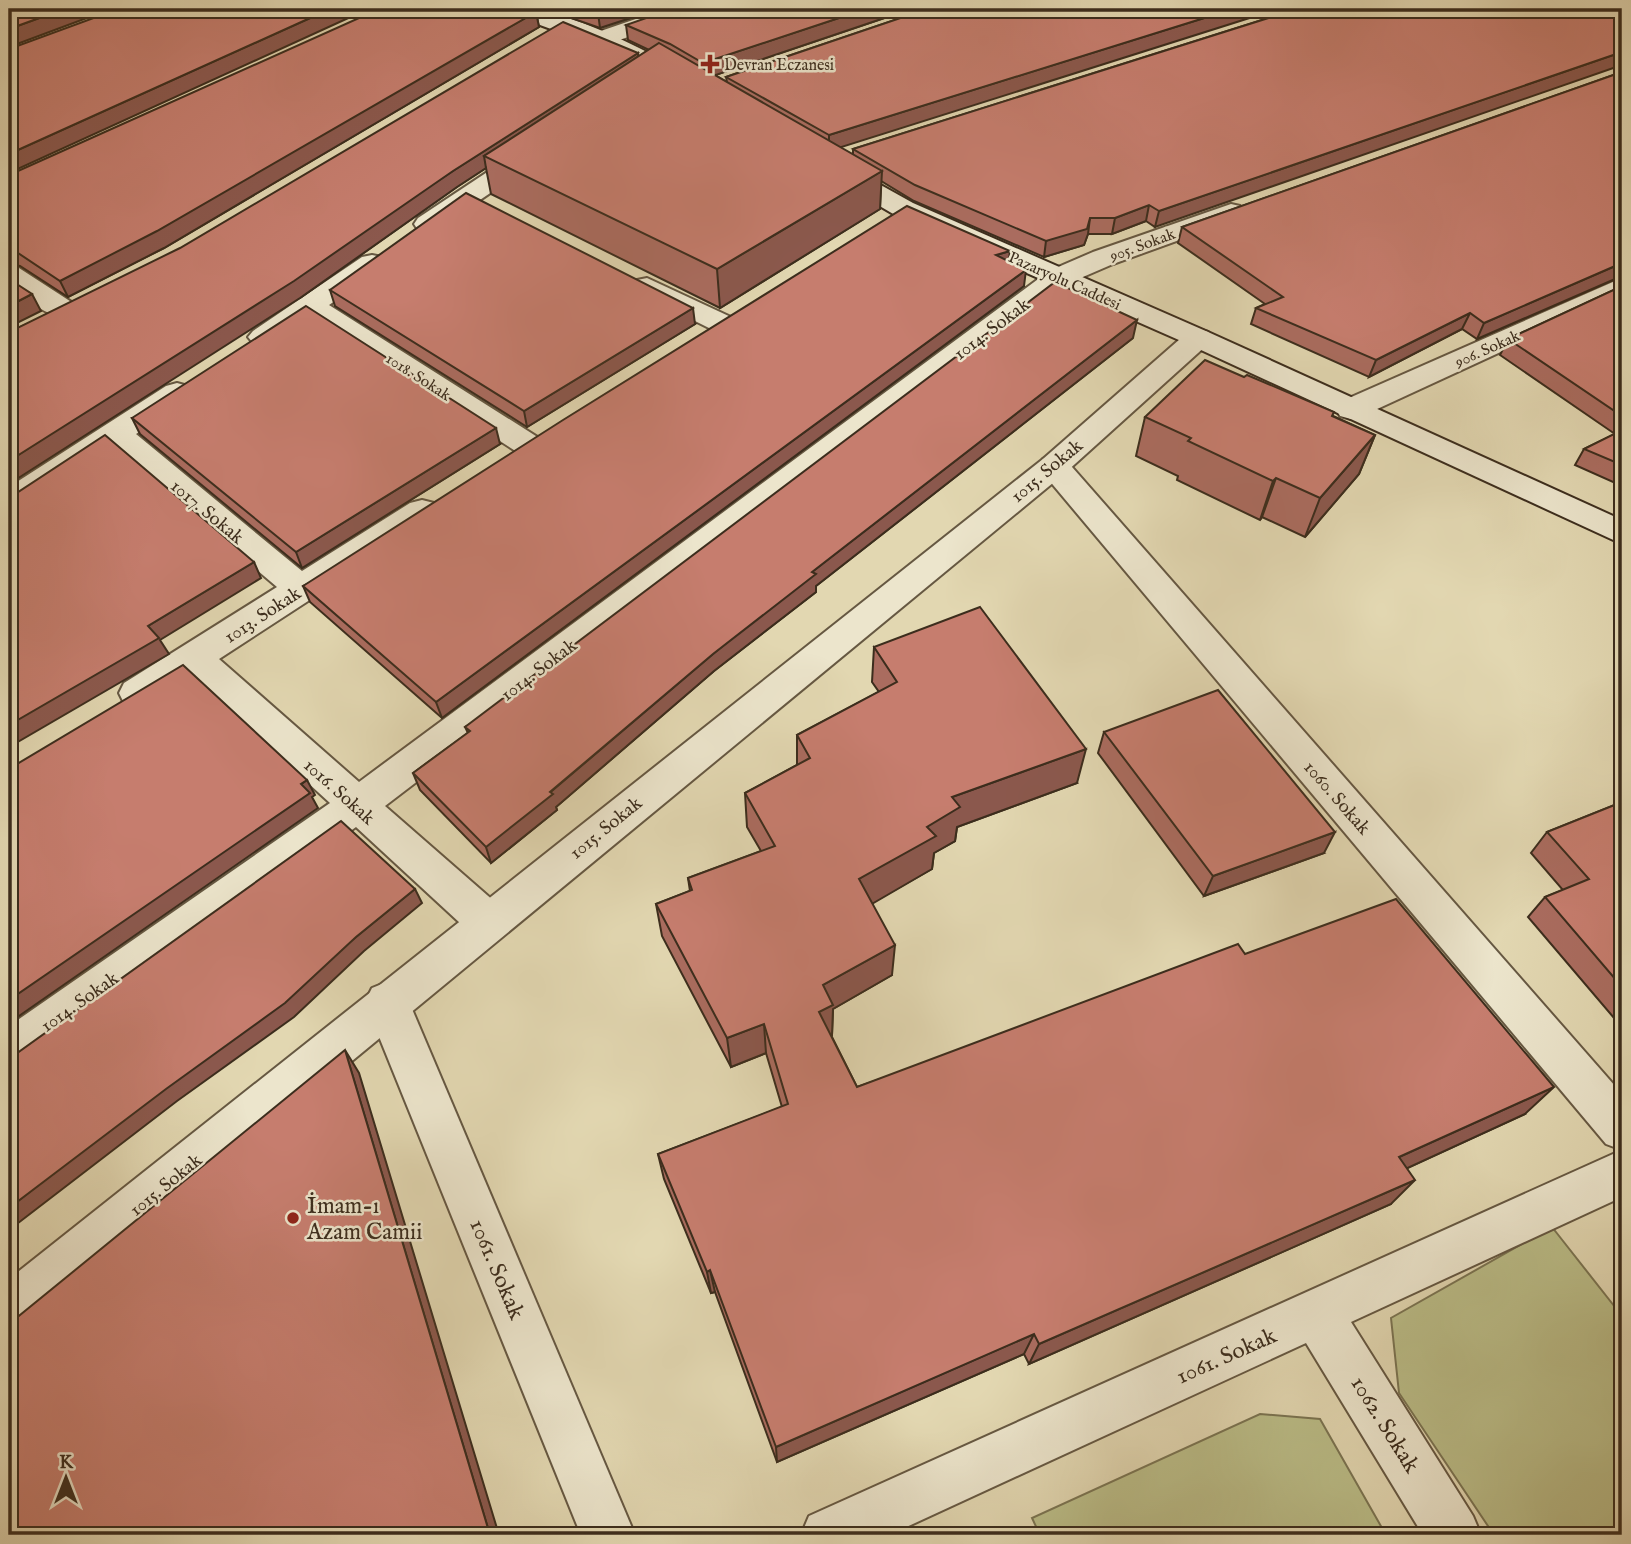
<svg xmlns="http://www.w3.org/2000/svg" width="1631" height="1544" font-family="'IM FELL English',serif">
<rect width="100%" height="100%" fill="#e2d7b1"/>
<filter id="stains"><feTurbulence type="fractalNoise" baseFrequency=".00286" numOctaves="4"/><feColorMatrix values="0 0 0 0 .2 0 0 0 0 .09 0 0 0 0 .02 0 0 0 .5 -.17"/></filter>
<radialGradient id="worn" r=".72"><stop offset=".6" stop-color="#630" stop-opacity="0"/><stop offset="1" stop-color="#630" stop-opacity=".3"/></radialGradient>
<!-- green -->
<g fill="#babc87" stroke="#7b7452" stroke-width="2">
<path d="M1552 1227 1622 1316V1535H1494L1399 1393 1391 1318Z"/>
<path d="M1260 1414 1320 1419 1386 1535H1040L1032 1518Z"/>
</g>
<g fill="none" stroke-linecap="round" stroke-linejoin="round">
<!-- minor casing -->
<g stroke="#665842" stroke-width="4">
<g id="minor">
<path d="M665 9H697L694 14 608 44H592L589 39 592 34Z"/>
<path d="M534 144 543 147 547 152 543 157 436 230 427 232 418 230 414 224 418 218 525 147Z"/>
<path d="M1231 204 1240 206 1244 212 1240 218 1113 264 1069 283 385 806 503 909 509 922 503 935 488 940 473 935 356 827 25 1066 9 1071V1026L330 803 192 677C171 690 149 711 124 703L119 693 124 683 277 587 114 448 21 510 9 513V487L166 386 177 383 188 386 192 393 188 400 136 434 302 571 410 503 422 500 434 503 438 511 434 519 219 659 359 782 1049 271 1093 252Z"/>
<path d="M372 255 382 257 386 263 382 269 329 305 539 438 544 445 539 452 528 455 517 452 310 318C293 330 275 349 253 343L248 337 253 331 362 257Z"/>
<path d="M9 266 19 268 76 305 80 311 76 317C52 323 28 299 9 286Z"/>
<path d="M647 278 733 318 737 324 733 330 723 333 713 330 637 292 633 286 637 280Z"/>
<path d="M1622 278V296L1362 416 1351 419 1340 416 1336 409 1340 402Z"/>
<path d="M1054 455 1065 459 1622 1094V1197L1351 1322 1473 1516 1481 1535H1423L1306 1343 889 1535H801L809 1516 1622 1150 1606 1144 1043 473 1038 466 1043 459Z"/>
<path d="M387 982 402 988 409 1002 635 1535H581L365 1002 372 988Z"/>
</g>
</g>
<!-- tertiary casing -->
<g stroke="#665842" stroke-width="4">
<path id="tertiary" d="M1198 329 1208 332 1213 338 1208 344 1065 473 27 1329 9 1336V1279L1043 459 1188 332Z"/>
</g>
<!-- secondary casing -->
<g stroke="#3c2d1d" stroke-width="4">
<g id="secondary">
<path d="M507 9C569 6 639 49 694 76L698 81 694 86H678L592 44 510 14Z"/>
<path d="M834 161 843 164 913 203 1208 332 1622 520V544L1188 344 895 215 825 174 821 169 825 164Z"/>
</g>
</g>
<!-- minor -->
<use href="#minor" fill="#ece5cc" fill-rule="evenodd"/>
<!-- tertiary -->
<use href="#tertiary" fill="#ece5cc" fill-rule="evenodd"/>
<!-- secondary -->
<use href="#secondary" fill="#ece5cc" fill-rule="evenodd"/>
</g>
<!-- wall -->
<g fill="#aa6c5f" stroke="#3c2d1d" stroke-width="2">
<path d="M545 9H658L600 28Z"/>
<path d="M911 9 715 75 727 82 726 77 927 9 840 148 853 155V149L1297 9 1155 227 1146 221 1112 234H1088L1084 245 1044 257 914 201 881 181 880 209 720 308 491 194 486 168 457 187 300 298 9 332 638 53V57L649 50 628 40 626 25Z"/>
<path d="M536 12 539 27 164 248 68 297 20 266 9 264V175Z"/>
<path d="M1622 72V276L1477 339 1462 329 1369 377 1251 324 1256 308 1265 304 1178 243 1182 227Z"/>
<path d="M1010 251 1009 261 1024 286 442 718 310 602 303 586Z"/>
<path d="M1622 286V486L1575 465 1584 449 1615 434 1500 355 1508 339Z"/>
<path d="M330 290 695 324 527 427 335 306Z"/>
<path d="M1133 338 816 586V592L714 671 556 807 557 810 491 863 420 790 413 773 468 733 465 727Z"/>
<path d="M1333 416 1375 435 1359 474 1305 537 1262 517 1260 520 1177 480 1178 476 1136 456 1145 417Z"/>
<path d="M132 418 500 444 302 568 140 434Z"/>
<path d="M874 647 1077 783 957 827 955 841 934 853 932 869 872 903 892 975 833 1009 832 1035H831L857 1087 1245 954 1525 1114 1407 1168 1391 1204 1029 1364 1024 1354 777 1462 715 1292 711 1293 664 1179 658 1154 782 1107 766 1053 731 1067 662 936 656 904 690 891 688 878 761 851 747 827 745 793 797 765V735L879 692 872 682Z"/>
<path d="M1104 732 1324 853 1204 896 1098 753Z"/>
<path d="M1622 802V1015L1614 1018 1528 917 1545 897 1563 890 1531 853 1547 832Z"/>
</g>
<!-- shaded-wall -->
<g fill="#8b584d" stroke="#3c2d1d" stroke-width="2">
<path d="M64 9H111L9 47V29Z"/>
<path d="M330 9H368L9 173V154Z"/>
<path d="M611 9H658L600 28 598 13Z"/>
<path d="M866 9H911L704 79 703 63Z"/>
<path d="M1233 9H1278L829 151V135Z"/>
<path d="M536 12 539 27 164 248 68 297 60 281Z"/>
<path d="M1622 52V65L1155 227 1159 211Z"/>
<path d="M638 53 639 68 484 156 486 168 457 187 300 298 9 484V461L453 171Z"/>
<path d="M882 171 880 209 720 308 717 269Z"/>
<path d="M1149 205 1146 221 1112 234 1115 218Z"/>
<path d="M1090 218 1088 234 1084 245 1044 257 1046 241Z"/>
<path d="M1010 251 1008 268 996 255Z"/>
<path d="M1622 263V276L1477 339 1484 323Z"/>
<path d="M1026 270 1024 286 442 718 436 702Z"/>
<path d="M32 294 41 311 9 327V306Z"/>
<path d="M693 308 695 324 527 427 524 411Z"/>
<path d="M1470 313 1462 329 1369 377 1376 360Z"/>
<path d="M1137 320 1133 338 816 586V592L714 671 556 807 557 810 491 863 486 847 713 654 812 572Z"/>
<path d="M496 428 500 444 302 568 296 552Z"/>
<path d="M1375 435 1359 474 1305 537 1320 498Z"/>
<path d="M1276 478 1262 517 1260 520 1273 481Z"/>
<path d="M254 562 261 578 160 640 169 654 9 747V725L148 626Z"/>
<path d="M1086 749 1077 783 957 827 955 841 934 853 932 869 858 912 859 879 927 827 952 797Z"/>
<path d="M307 780 315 795 312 797 318 808 9 1023V1000Z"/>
<path d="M1335 832 1324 853 1204 896 1213 876Z"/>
<path d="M415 889 422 903 364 951 294 1017 177 1101 9 1230V1208L356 937Z"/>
<path d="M895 945 892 975 833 1009 832 1035 819 1041V1012L823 985Z"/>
<path d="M1622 1011V1015L1614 1018Z"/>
<path d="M764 1024 766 1053 731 1067 727 1038Z"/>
<path d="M345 1050 359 1073 499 1535H490Z"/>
<path d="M1554 1087 1525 1114 1375 1183 1399 1157Z"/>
<path d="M1415 1180 1391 1204 1029 1364 1039 1344Z"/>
<path d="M710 1270 715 1292 711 1293 707 1272Z"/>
<path d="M1034 1334 1024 1354 777 1462 776 1447Z"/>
</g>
<!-- building -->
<g fill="#c67d6e" stroke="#3c2d1d" stroke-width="2">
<path d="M9 9H64L9 29Z"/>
<path d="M118 9H330L9 154V49Z"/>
<path d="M379 9H527L536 12 157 231 60 281 12 249H9V175Z"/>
<path d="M586 9H611L598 13Z"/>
<path d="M672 9H866L703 63 670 44 626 25Z"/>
<path d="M927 9H1233L829 135 726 77Z"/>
<path d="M1297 9H1622V52L1159 211 1149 205 1115 218H1090L1087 229 1046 241 915 185 853 149Z"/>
<path d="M563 22 638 53 453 171 294 281 9 461V332L180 248Z"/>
<path d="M659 43 882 171 717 269 484 156Z"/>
<path d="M1622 72V263L1484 323 1470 313 1376 360 1256 308 1283 297 1182 227Z"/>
<path d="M466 193 693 308 524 411 330 290Z"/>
<path d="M907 206 1010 251 996 255 1026 270 436 702 303 586 563 420Z"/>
<path d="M9 279 32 294 9 306Z"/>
<path d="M1055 282 1137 320 812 572 816 574 713 654 550 792 553 794 486 847 413 773 470 731 465 727Z"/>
<path d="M1622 286V416L1508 339Z"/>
<path d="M306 306 496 428 296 552 132 418Z"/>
<path d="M1205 360 1244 377 1247 375 1334 412 1332 416 1375 435 1320 498 1276 478 1273 481 1188 441 1191 438 1145 417Z"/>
<path d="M1622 430V465L1584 449Z"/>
<path d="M105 435 254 562 148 626 159 638 9 725V497L12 496Z"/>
<path d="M980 607 1086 749 952 797 960 807 927 827 936 836 859 879 895 945 823 985 833 1005 819 1012 857 1087 1238 944 1245 954 1396 899 1554 1087 1399 1157 1415 1180 1039 1344 1034 1334 776 1447 710 1270 707 1272 658 1154 788 1104 764 1024 727 1038 656 904 692 890 688 878 775 846 745 793 810 758 797 735 897 682 874 647Z"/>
<path d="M183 665 307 780 301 784 310 793 9 1000V768L12 767Z"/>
<path d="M1218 690 1335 832 1213 876 1104 732Z"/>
<path d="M1622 802V987L1545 897 1589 879 1547 832Z"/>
<path d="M341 821 415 889 356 937 285 1003 166 1089 9 1208V1057L13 1056Z"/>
<path d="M345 1050 490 1535H9V1324Z"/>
</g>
<!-- markers -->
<g fill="#8f2418" stroke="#ece5cc" stroke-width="2.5">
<path d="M706.5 53.5h7v7h7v7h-7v7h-7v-7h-7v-7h7z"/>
<circle cx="293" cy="1218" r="7"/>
</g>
<g text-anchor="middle" stroke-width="5" stroke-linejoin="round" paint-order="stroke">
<!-- far-poi labels -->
<g font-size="16" fill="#3c2d1d" stroke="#ece5cc" text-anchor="start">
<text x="724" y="70">Devran Eczanesi</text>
</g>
<!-- far-street labels -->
<g font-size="16" fill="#3c2d1d" stroke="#ece5cc">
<text transform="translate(1142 244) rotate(-20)" y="6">905. Sokak</text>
<text transform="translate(1065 280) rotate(24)" y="6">Pazaryolu Caddesi</text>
<text transform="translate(1487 348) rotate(-24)" y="6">906. Sokak</text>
<text transform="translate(419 376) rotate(33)" y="6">1018. Sokak</text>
</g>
<!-- street labels -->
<g font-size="19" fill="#3c2d1d" stroke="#ece5cc">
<text transform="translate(991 328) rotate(-37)" y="7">1014. Sokak</text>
<text transform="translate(1046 470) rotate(-40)" y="7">1015. Sokak</text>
<text transform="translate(208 511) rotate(40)" y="7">1017. Sokak</text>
<text transform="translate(262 614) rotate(-33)" y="7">1013. Sokak</text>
<text transform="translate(538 669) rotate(-37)" y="7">1014. Sokak</text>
<text transform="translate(340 791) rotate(42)" y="7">1016. Sokak</text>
<text transform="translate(1338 797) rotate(49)" y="7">1060. Sokak</text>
<text transform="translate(605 827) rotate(-39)" y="7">1015. Sokak</text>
<text transform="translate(79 1001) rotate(-35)" y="7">1014. Sokak</text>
<text transform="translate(165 1184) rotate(-39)" y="7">1015. Sokak</text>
</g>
<!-- near-poi labels -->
<g font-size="23" fill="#3c2d1d" stroke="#ece5cc" text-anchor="start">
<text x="307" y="1213">İmam-ı<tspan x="307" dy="26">Azam Camii</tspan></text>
</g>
<!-- near-street labels -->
<g font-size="23" fill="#3c2d1d" stroke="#ece5cc">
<text transform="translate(498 1269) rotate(67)" y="8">1061. Sokak</text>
<text transform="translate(1226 1355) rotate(-24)" y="8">1061. Sokak</text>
<text transform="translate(1386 1424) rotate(58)" y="8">1062. Sokak</text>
</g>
</g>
<!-- margin -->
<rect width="1631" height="1544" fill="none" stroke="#e2d7b1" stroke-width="35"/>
<rect x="10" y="10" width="1610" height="1523" fill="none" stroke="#3c2d1d" stroke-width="3.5"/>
<rect x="18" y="18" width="1596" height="1509" fill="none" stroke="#3c2d1d" stroke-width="2"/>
<!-- north arrow -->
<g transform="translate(66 1478)" stroke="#ece5cc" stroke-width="5" paint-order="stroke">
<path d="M0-5L12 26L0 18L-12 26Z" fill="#3c2d1d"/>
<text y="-10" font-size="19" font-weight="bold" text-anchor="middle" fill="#3c2d1d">K</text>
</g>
<rect width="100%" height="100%" filter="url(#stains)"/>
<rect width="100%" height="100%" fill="url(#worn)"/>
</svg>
